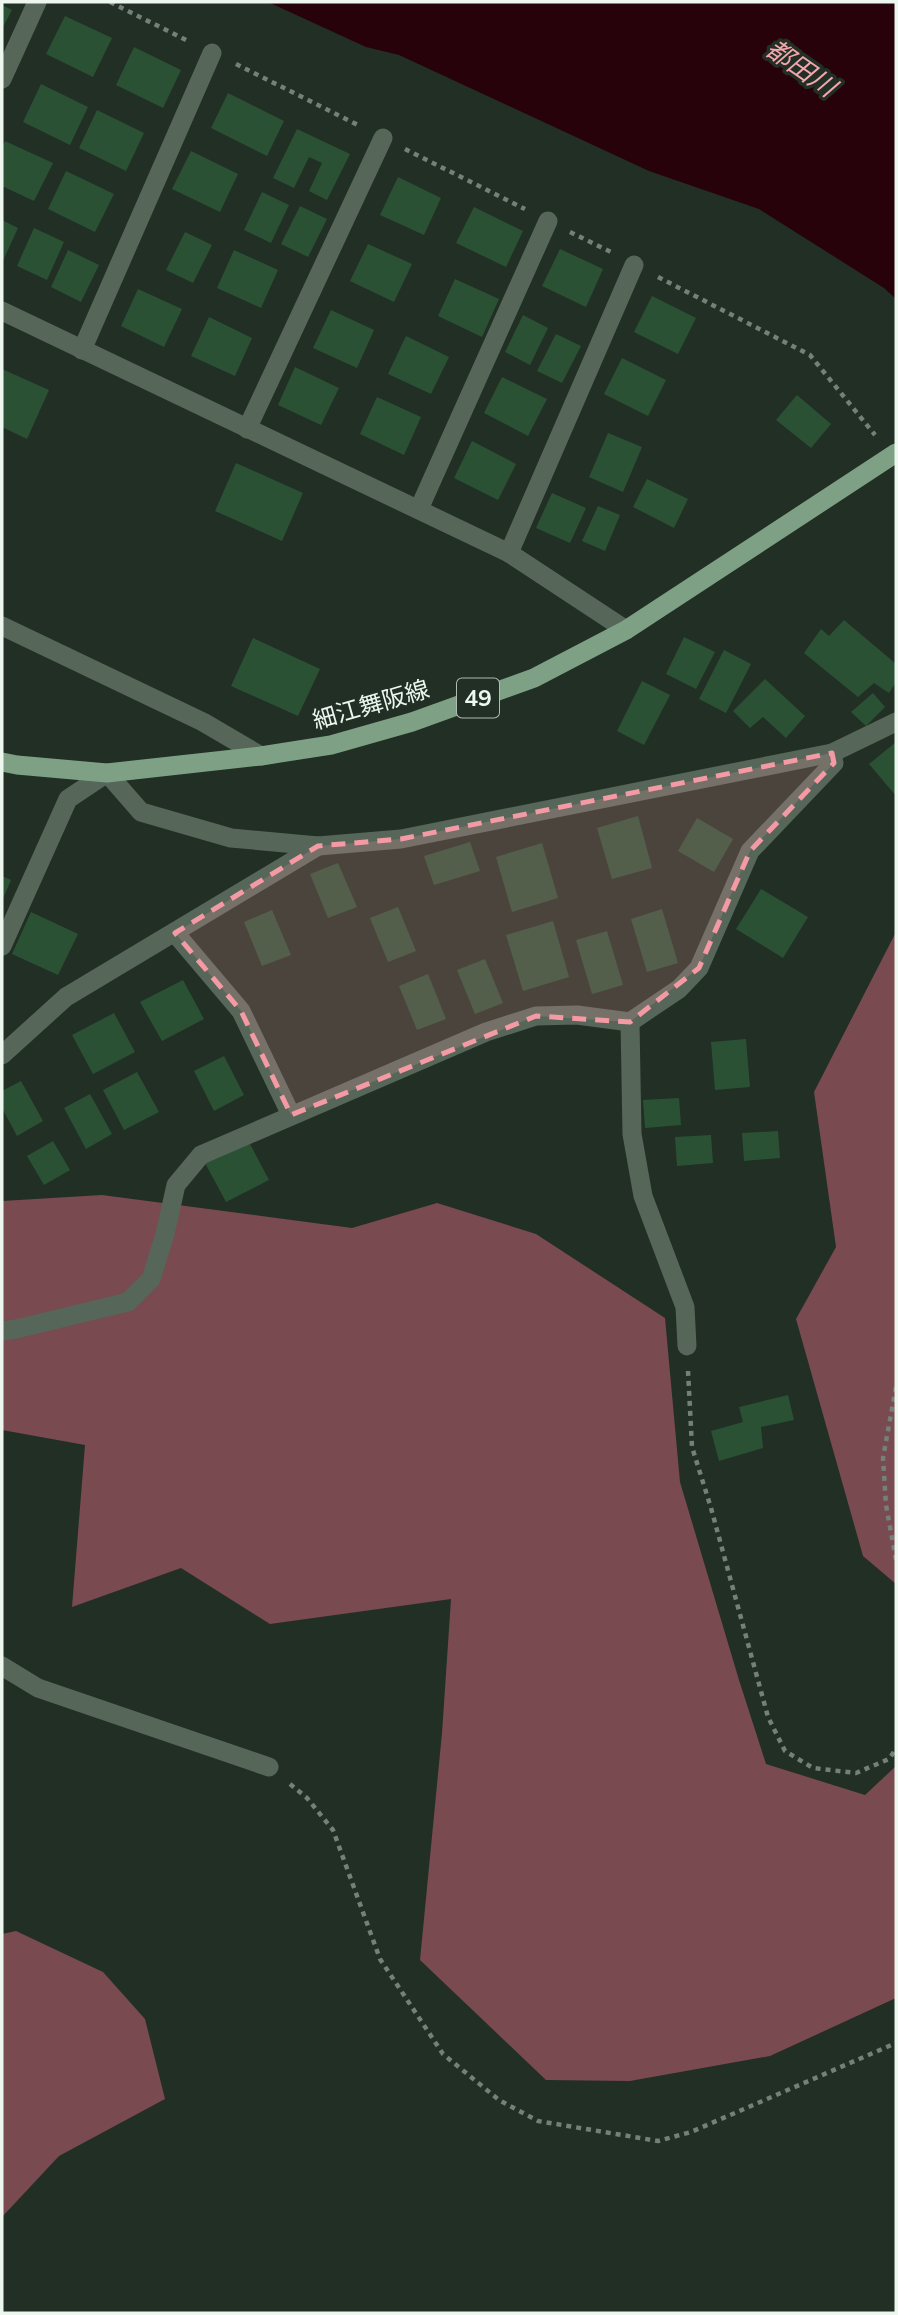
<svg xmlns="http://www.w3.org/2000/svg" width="898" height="2315" font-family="Mulish,'Noto Sans JP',sans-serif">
<rect width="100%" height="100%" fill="#212f24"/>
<!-- forest -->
<g fill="#794a50">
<path d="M896 932V1584L863 1556 796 1319 836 1247 814 1092Z"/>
<path d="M102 1195 352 1228 437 1203 536 1234 665 1318 680 1482 739 1680 766 1764 865 1795 896 1766V1998L770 2056 630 2081 546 2080 420 1960 442 1733 451 1599 270 1624 181 1568 72 1607 85 1445 2 1430V1201Z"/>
<path d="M16 1931 103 1972 145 2019 165 2099 59 2156 2 2217V1934Z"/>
</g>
<!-- water -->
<path fill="#28020a" d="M268 2H896V299L884 288 759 209 649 171 399 55 366 47Z"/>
<!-- building -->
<g fill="#2b5135">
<path d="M2 5 12 10 2 29Z"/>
<path d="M65 16 112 38 93 77 46 54Z"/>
<path d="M134 47 181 70 163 108 116 85Z"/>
<path d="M41 84 88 107 70 145 23 122Z"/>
<path d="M228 93 284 121 267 156 211 128Z"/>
<path d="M97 110 144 133 126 171 79 148Z"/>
<path d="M297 129 350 154 327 200 309 191 322 163 309 157 294 188 273 178Z"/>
<path d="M5 141 53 163 34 201 2 186V148Z"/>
<path d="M191 151 238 174 220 212 172 189Z"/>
<path d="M66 171 114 194 95 232 48 209Z"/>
<path d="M398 177 441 198 424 235 380 215Z"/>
<path d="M262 192 289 205 271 243 244 230Z"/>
<path d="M300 206 327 219 308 257 281 244Z"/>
<path d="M474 207 523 231 506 267 456 243Z"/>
<path d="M2 220 18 228 2 263Z"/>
<path d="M34 228 64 242 47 280 17 266Z"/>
<path d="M185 232 212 245 193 283 166 270Z"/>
<path d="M368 244 412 264 394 302 350 281Z"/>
<path d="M560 249 603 269 586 307 542 286Z"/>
<path d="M68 250 99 265 81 302 51 287Z"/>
<path d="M234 250 278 270 261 308 217 288Z"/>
<path d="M455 279 499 299 482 337 438 316Z"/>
<path d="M138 289 182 309 164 347 121 326Z"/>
<path d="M652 296 696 318 678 354 634 332Z"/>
<path d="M331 310 374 330 357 368 313 348Z"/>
<path d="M523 315 548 328 530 365 505 352Z"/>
<path d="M209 317 252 338 235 376 191 356Z"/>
<path d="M556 334 581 346 562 383 537 371Z"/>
<path d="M406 336 449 357 431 394 388 374Z"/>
<path d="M622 358 666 380 648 416 604 394Z"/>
<path d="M295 367 339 388 321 425 278 405Z"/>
<path d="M2 369 49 390 27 439 2 427Z"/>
<path d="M502 377 547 399 528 436 484 413Z"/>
<path d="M797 395 831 424 811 448 776 420Z"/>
<path d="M377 397 421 417 404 455 360 434Z"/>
<path d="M608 433 642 447 623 492 589 477Z"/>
<path d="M472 441 516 464 498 500 454 478Z"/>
<path d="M236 463 303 493 282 541 215 511Z"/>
<path d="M647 479 688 499 674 528 633 507Z"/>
<path d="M552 493 586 508 570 543 536 528Z"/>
<path d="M598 506 620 515 605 551 582 541Z"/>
<path d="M844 620 896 664V682L889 693 874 683 858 697 804 653 821 629 829 636Z"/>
<path d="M684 637 715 652 696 689 666 674Z"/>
<path d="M253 638 320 669 298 716 231 686Z"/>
<path d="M724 650 751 664 726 713 699 699Z"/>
<path d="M765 679 805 716 786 738 763 717 750 728 733 711Z"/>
<path d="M642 681 670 695 644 745 617 731Z"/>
<path d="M873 693 885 707 866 726 851 712Z"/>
<path d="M896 742V796L869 764Z"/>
<path d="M638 816 652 868 612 879 597 828Z"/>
<path d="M697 818 733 839 714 872 678 851Z"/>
<path d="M470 842 480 871 434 885 424 856Z"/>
<path d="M542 843 558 898 512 912 496 857Z"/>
<path d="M338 863 357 907 328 918 310 874Z"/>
<path d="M2 876 11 880 2 901Z"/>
<path d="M761 889 808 917 783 958 736 929Z"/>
<path d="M398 907 416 951 388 962 370 918Z"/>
<path d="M662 909 678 963 647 972 631 919Z"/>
<path d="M272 910 291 955 262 966 244 922Z"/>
<path d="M31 912 78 934 58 975 12 954Z"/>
<path d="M553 921 569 977 523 991 506 935Z"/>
<path d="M607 931 623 985 592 994 576 940Z"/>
<path d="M485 959 503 1003 475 1014 457 970Z"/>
<path d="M428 974 446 1019 417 1030 399 986Z"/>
<path d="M183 980 204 1019 162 1041 140 1002Z"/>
<path d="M114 1013 135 1052 93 1074 72 1035Z"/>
<path d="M746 1039 750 1087 715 1090 711 1042Z"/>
<path d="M224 1056 244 1095 214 1111 194 1071Z"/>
<path d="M137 1072 159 1112 124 1130 103 1090Z"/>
<path d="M21 1081 43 1121 17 1136 2 1108V1091Z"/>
<path d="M90 1094 112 1134 86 1149 64 1108Z"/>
<path d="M679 1098 681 1125 645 1128 643 1100Z"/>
<path d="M778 1131 780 1158 744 1161 742 1133Z"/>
<path d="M711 1135 713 1163 677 1166 675 1137Z"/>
<path d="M248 1140 269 1180 226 1202 205 1163Z"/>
<path d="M53 1141 70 1170 44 1185 27 1156Z"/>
<path d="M788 1395 794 1420 761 1427 763 1448 719 1461 711 1431 743 1422 739 1407Z"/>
</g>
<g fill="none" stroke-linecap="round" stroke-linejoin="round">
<!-- path -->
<g stroke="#758177" stroke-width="4.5" stroke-dasharray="5 5" stroke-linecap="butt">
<path d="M110 2 190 42"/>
<path d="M236 64 360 126"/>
<path d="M405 149 525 209"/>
<path d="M570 232 613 253"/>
<path d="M658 277 810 355 875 435"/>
<path d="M688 1371 692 1447 711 1508 768 1717 785 1751 813 1768 856 1773 889 1759 896 1749"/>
<path d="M896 1387 883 1458 886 1505 896 1560"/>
<path d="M290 1784 307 1798 333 1830 380 1959 443 2054 499 2100 538 2121 658 2141 691 2132 896 2043"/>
</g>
<!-- minor -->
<g stroke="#566659" stroke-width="19">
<path d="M2 79 37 2"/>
<path d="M2 311 509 553 626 630"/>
<path d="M82 350 212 53"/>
<path d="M247 429 383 138"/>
<path d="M419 509 548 221"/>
<path d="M509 553 634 265"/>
<path d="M2 626 203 722 261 756"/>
<path d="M175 933 241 1011 291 1115"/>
<path d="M2 946 68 799 107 773 141 812 231 838 318 846 401 839 832 753 896 722"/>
<path d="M630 1022 679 989 699 968 750 851 834 763 832 753"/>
<path d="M2 1055 66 997 318 846"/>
<path d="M2 1331 16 1329 128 1302 151 1279 165 1234 176 1185 201 1155 486 1032 536 1016 577 1015 630 1022 632 1134 643 1196 685 1307 687 1346"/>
<path d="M2 1666 38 1688 269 1767"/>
</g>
<!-- primary -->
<path stroke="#7ea185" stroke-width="19" d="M2 762 17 765 107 773 261 756 331 745 412 722 534 678 626 630 896 453"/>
</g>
<!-- marked area -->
<path fill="#f49aa5" fill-opacity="0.2" stroke="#f49aa5" stroke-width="5" stroke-dasharray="14 9" stroke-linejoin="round" d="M832 753 834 763 750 851 699 968 630 1022 536 1016 291 1115 241 1011 175 933 318 846 401 839Z"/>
<g text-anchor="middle" stroke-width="7" stroke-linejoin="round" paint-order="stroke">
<!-- shield labels -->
<rect fill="#212f24" stroke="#b0bbb2" stroke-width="2" x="457" y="678.5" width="42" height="39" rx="5"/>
<g font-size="23" font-weight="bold" fill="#edf7ef">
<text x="478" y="706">49</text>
</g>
<!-- street labels -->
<g font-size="24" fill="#edf7ef" stroke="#212f24">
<text transform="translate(371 705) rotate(-16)" y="8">細江舞阪線</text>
</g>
<!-- water labels -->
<g font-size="26" font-style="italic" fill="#f5a5ae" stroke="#212f24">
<text transform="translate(801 68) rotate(35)" y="9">都田川</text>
</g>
</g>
<!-- border -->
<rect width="898" height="2315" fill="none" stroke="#edf7ef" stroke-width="7"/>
</svg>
